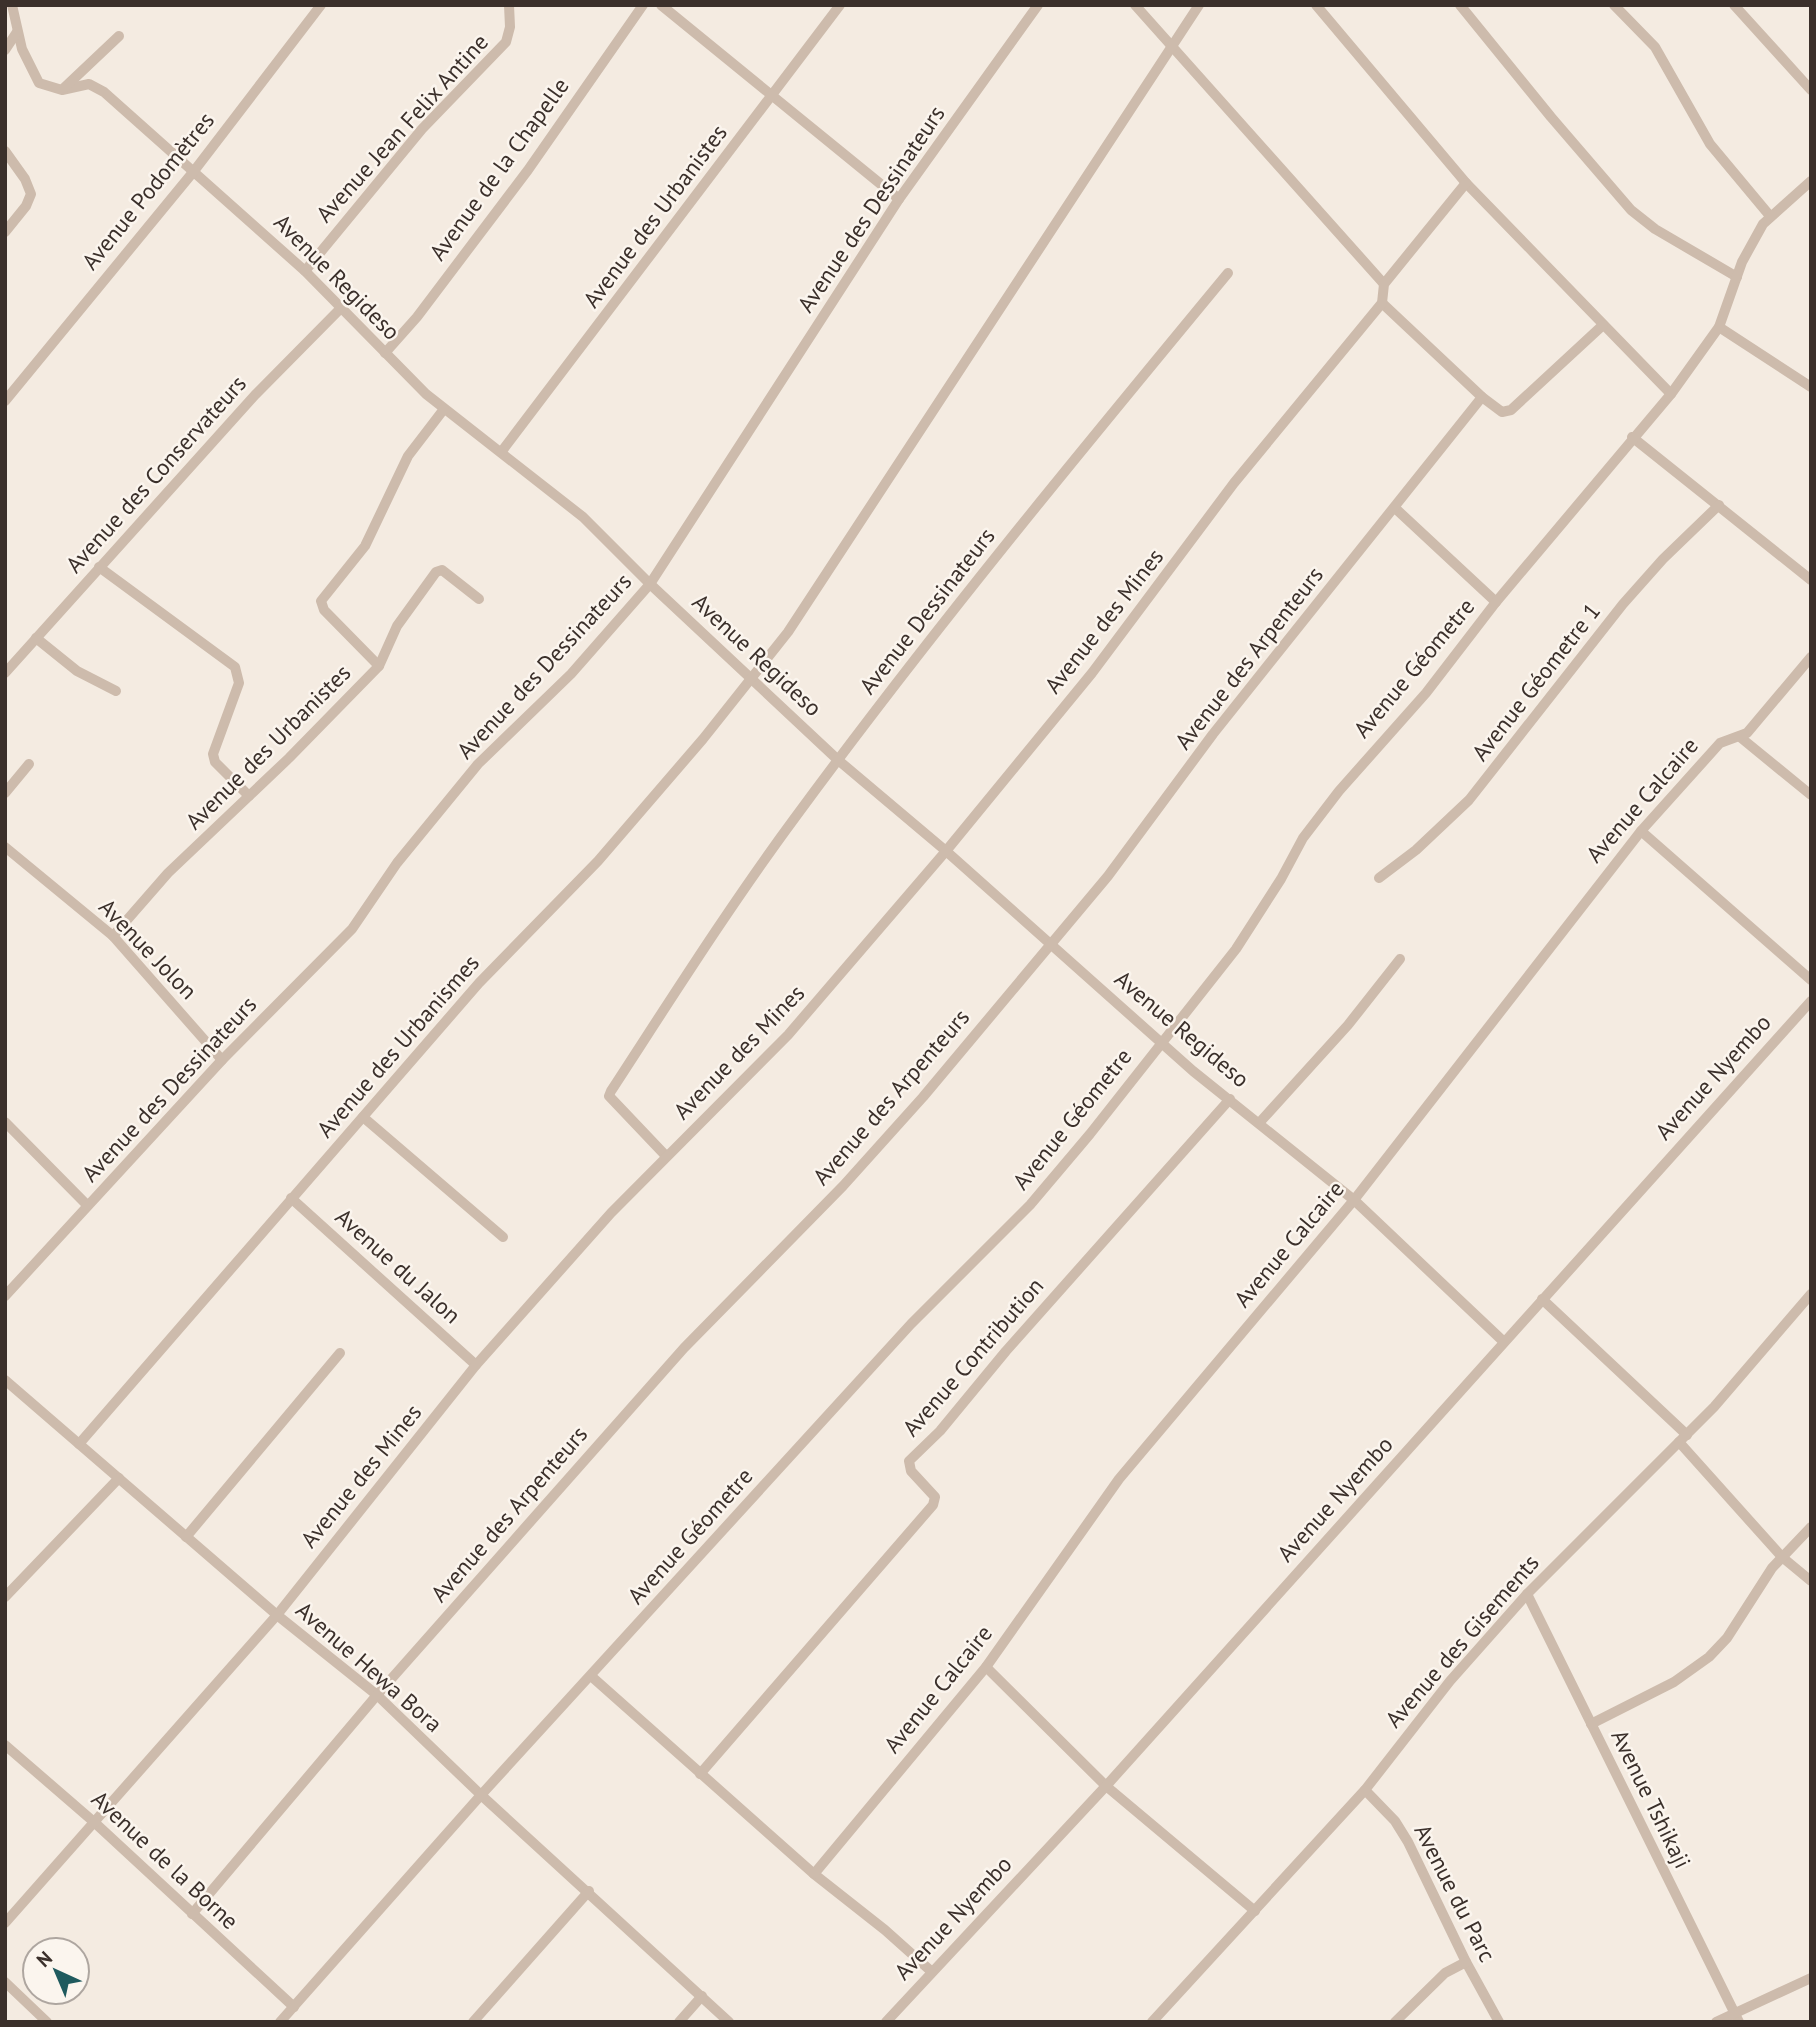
<svg xmlns="http://www.w3.org/2000/svg" width="1816" height="2027" font-family="'PT Sans',sans-serif">
<rect width="100%" height="100%" fill="#f4ebe1"/>
<g fill="none" stroke-linecap="round" stroke-linejoin="round">
<!-- minor -->
<g stroke="#cdbbac" stroke-width="10">
<path d="M12 5 22 49 39 83 62 90 89 84 104 92 305 271 426 394 583 517 650 584 838 760 946 851 1193 1071 1354 1200 1504 1342"/>
<path d="M661 5 899 199"/>
<path d="M1135 5 1384 284"/>
<path d="M1316 5 1466 183 1671 394"/>
<path d="M1460 5 1551 117 1631 210 1655 229 1737 277"/>
<path d="M1614 5 1655 47 1710 144 1770 216"/>
<path d="M1734 5 1811 90"/>
<path d="M5 50 17 32"/>
<path d="M64 88 119 36"/>
<path d="M5 151 25 179 31 194 26 206 5 232"/>
<path d="M305 271 422 129 506 42 510 27 509 5"/>
<path d="M1382 303 1482 397 1502 412 1511 410 1603 325"/>
<path d="M1719 327 1811 387"/>
<path d="M385 353 417 317 528 170 643 5"/>
<path d="M5 401 194 171 321 5"/>
<path d="M1632 437 1811 580"/>
<path d="M502 451 840 5"/>
<path d="M1395 508 1496 602"/>
<path d="M99 567 235 667 239 683 213 754 215 762 249 796"/>
<path d="M36 638 77 671 116 691"/>
<path d="M379 666 397 626 436 572 442 570 479 599"/>
<path d="M5 673 255 395 341 308"/>
<path d="M1740 737 1811 795"/>
<path d="M5 793 29 764"/>
<path d="M1641 831 1811 980"/>
<path d="M5 847 113 936 222 1060"/>
<path d="M1379 878 1416 850 1469 800 1623 604 1663 559 1719 505"/>
<path d="M113 936 168 873 289 758 379 666 324 610 321 601 365 546 408 456 444 409"/>
<path d="M363 1117 503 1237"/>
<path d="M5 1122 87 1205"/>
<path d="M1260 1122 1348 1025 1400 959"/>
<path d="M666 1156 609 1096 611 1091C671 999 729 907 794 819 932 631 1080 452 1228 273"/>
<path d="M291 1198 476 1365"/>
<path d="M5 1296 222 1060 352 929 397 863 478 764 571 674 650 584 899 199 1038 5"/>
<path d="M1542 1299 1687 1435"/>
<path d="M5 1380 277 1615 377 1695 481 1795 729 2022"/>
<path d="M1679 1442 1782 1557 1811 1581"/>
<path d="M79 1444 479 983 598 861 703 739 788 632 1199 5"/>
<path d="M186 1537 340 1353"/>
<path d="M1527 1594 1739 2022"/>
<path d="M5 1597 119 1478"/>
<path d="M986 1667 1106 1786 1255 1911"/>
<path d="M591 1676 814 1874 885 1930 932 1972"/>
<path d="M1591 1724 1674 1682 1709 1657 1727 1638 1772 1568 1811 1527"/>
<path d="M5 1745 94 1822 294 2007"/>
<path d="M700 1774 933 1505 935 1497 911 1471 909 1461 940 1431 1006 1351 1230 1099"/>
<path d="M1365 1790 1395 1821 1408 1842 1466 1962 1499 2022"/>
<path d="M814 1874 986 1667 1119 1479 1354 1200 1641 831 1720 743 1747 733 1811 657"/>
<path d="M192 1914 377 1695 684 1348 843 1186 923 1097 1108 876 1213 734 1482 397"/>
<path d="M5 1923 277 1615 476 1365 611 1213 788 1035 946 851 1092 673 1234 483 1382 303 1384 284 1466 183"/>
<path d="M5 1982 47 2022"/>
<path d="M280 2022 481 1795 911 1324 1030 1205 1090 1134 1236 949 1281 879 1303 838 1339 791 1426 693 1496 602 1671 394 1719 327 1742 262 1763 224 1811 181"/>
<path d="M473 2022 589 1891"/>
<path d="M679 2022 702 1996"/>
<path d="M886 2022 1106 1786 1811 1001"/>
<path d="M1152 2022 1365 1790 1450 1681 1527 1594 1714 1407 1811 1294"/>
<path d="M1395 2022 1445 1973 1466 1962"/>
<path d="M1716 2022 1811 1978"/>
</g>
</g>
<g text-anchor="middle" stroke-width="5" stroke-linejoin="round" paint-order="stroke">
<!-- street labels -->
<g font-size="23" fill="#3b302b" stroke="#fbf5ee">
<text transform="translate(402 128) rotate(-48)" y="8">Avenue Jean Felix Antine</text>
<text transform="translate(499 169) rotate(-54)" y="8">Avenue de la Chapelle</text>
<text transform="translate(148 191) rotate(-51)" y="8">Avenue Podomètres</text>
<text transform="translate(871 209) rotate(-56)" y="8">Avenue des Dessinateurs</text>
<text transform="translate(655 216) rotate(-53)" y="8">Avenue des Urbanistes</text>
<text transform="translate(337 277) rotate(45)" y="8">Avenue Regideso</text>
<text transform="translate(156 474) rotate(-48)" y="8">Avenue des Conservateurs</text>
<text transform="translate(927 611) rotate(-52)" y="8">Avenue Dessinateurs</text>
<text transform="translate(1104 621) rotate(-52)" y="8">Avenue des Mines</text>
<text transform="translate(757 655) rotate(43)" y="8">Avenue Regideso</text>
<text transform="translate(1249 658) rotate(-52)" y="8">Avenue des Arpenteurs</text>
<text transform="translate(544 666) rotate(-47)" y="8">Avenue des Dessinateurs</text>
<text transform="translate(1414 668) rotate(-50)" y="8">Avenue Géometre</text>
<text transform="translate(1536 682) rotate(-52)" y="8">Avenue Géometre 1</text>
<text transform="translate(268 747) rotate(-45)" y="8">Avenue des Urbanistes</text>
<text transform="translate(1642 800) rotate(-49)" y="8">Avenue Calcaire</text>
<text transform="translate(148 949) rotate(46)" y="8">Avenue Jolon</text>
<text transform="translate(1182 1029) rotate(40)" y="8">Avenue Regideso</text>
<text transform="translate(398 1046) rotate(-49)" y="8">Avenue des Urbanismes</text>
<text transform="translate(739 1052) rotate(-46)" y="8">Avenue des Mines</text>
<text transform="translate(1713 1077) rotate(-48)" y="8">Avenue Nyembo</text>
<text transform="translate(169 1089) rotate(-47)" y="8">Avenue des Dessinateurs</text>
<text transform="translate(891 1097) rotate(-49)" y="8">Avenue des Arpenteurs</text>
<text transform="translate(1072 1119) rotate(-51)" y="8">Avenue Géometre</text>
<text transform="translate(1289 1244) rotate(-50)" y="8">Avenue Calcaire</text>
<text transform="translate(398 1266) rotate(42)" y="8">Avenue du Jalon</text>
<text transform="translate(973 1357) rotate(-49)" y="8">Avenue Contribution</text>
<text transform="translate(361 1476) rotate(-51)" y="8">Avenue des Mines</text>
<text transform="translate(1335 1499) rotate(-48)" y="8">Avenue Nyembo</text>
<text transform="translate(509 1514) rotate(-49)" y="8">Avenue des Arpenteurs</text>
<text transform="translate(690 1536) rotate(-48)" y="8">Avenue Géometre</text>
<text transform="translate(1462 1641) rotate(-49)" y="8">Avenue des Gisements</text>
<text transform="translate(369 1667) rotate(41)" y="8">Avenue Hewa Bora</text>
<text transform="translate(938 1689) rotate(-51)" y="8">Avenue Calcaire</text>
<text transform="translate(1651 1799) rotate(64)" y="8">Avenue Tshikaji</text>
<text transform="translate(165 1860) rotate(43)" y="8">Avenue de la Borne</text>
<text transform="translate(1455 1893) rotate(63)" y="8">Avenue du Parc</text>
<text transform="translate(953 1918) rotate(-47)" y="8">Avenue Nyembo</text>
</g>
</g>
<!-- border -->
<rect width="1816" height="2027" fill="none" stroke="#3b302b" stroke-width="14"/>
<!-- north arrow -->
<g transform="translate(56 1971) rotate(316)"><circle r="33" fill="#fbf5ee" stroke="#aea6a0" stroke-width="2"/>
<path d="M0-5L12 26L0 18L-12 26Z" fill="#1f5a5e"/>
<text y="-10" font-size="19" font-weight="bold" text-anchor="middle" fill="#3b302b">N</text>
</g>
</svg>
